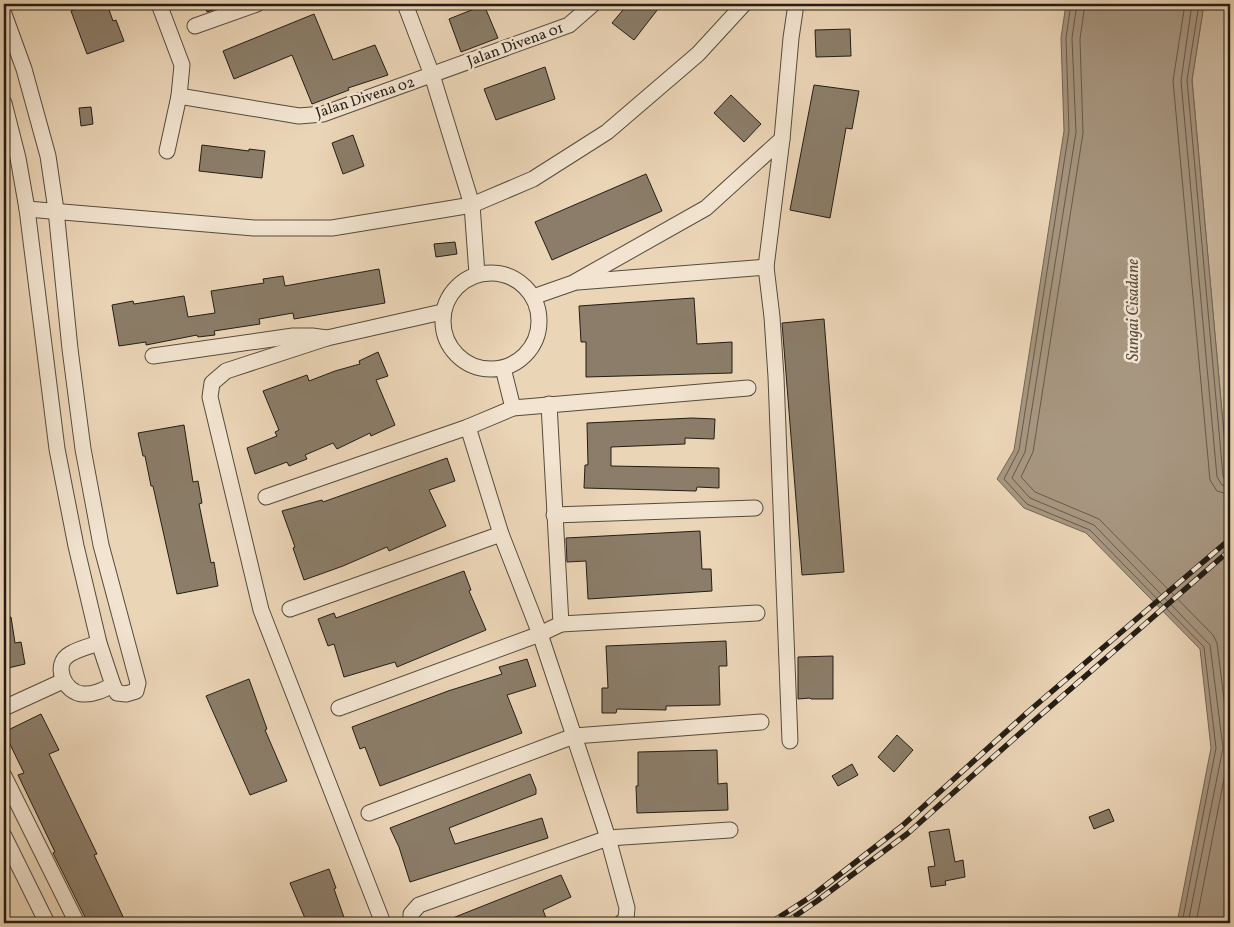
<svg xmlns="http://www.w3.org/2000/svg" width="1234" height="927" font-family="Vollkorn,serif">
<rect width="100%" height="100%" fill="#ebd5b7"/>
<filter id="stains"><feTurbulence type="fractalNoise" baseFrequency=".004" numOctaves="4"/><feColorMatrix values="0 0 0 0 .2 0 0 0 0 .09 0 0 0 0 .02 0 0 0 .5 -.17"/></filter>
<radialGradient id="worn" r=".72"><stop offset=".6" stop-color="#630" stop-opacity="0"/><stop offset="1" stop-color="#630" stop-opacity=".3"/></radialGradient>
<!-- green -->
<path fill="#c9b69b" stroke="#766a58" d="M1204 4H1230L1229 490 1192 80Z"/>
<!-- water -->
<path fill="#a79680" stroke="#736655" d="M1066 4H1204L1192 80 1230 500V923H1177L1211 748 1200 649 1086 533 1024 508 997 479 1014 450 1064 131 1061 38Z"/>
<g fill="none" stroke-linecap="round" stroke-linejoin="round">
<!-- shore -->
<g stroke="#665a4a" stroke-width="1">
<path d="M1071 4 1066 38 1069 131 1019 450 1004 479 1027 504 1090 530 1204 647 1216 748 1182 923"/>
<path d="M1077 4 1072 38 1076 132 1025 452 1012 478 1030 498 1094 525 1210 645 1223 748 1188 923"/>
<path d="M1085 4 1080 39 1083 133 1033 452 1021 477 1035 492 1099 519 1213 635 1217 643 1230 748 1196 923"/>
<path d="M1185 4 1173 81 1210 480 1217 491 1230 495"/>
<path d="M1192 4 1181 81 1217 477 1222 485 1230 488"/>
<path d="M1199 4 1187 80 1223 476 1225 480 1230 481"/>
</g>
</g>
<!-- building -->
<g fill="#8b7d69" stroke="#241d14">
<path d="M90 4H107L113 21 116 20 124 41 87 54 71 11Z"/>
<path d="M204 4H230L207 12Z"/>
<path d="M628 4H651L658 9 634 40 612 23Z"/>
<path d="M484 5 498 38 461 52 449 19Z"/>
<path d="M314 14 333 60 375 45 388 75 348 88 349 90 312 104 292 55 234 79 223 51Z"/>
<path d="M850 29 851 56 816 57 815 30Z"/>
<path d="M545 67 555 99 496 120 484 89Z"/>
<path d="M814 85 859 91 852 129 846 128 830 218 790 210Z"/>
<path d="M731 95 761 124 744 142 714 113Z"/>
<path d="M91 107 93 124 81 126 79 108Z"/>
<path d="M353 135 364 166 343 174 332 143Z"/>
<path d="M202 145 249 151V149L265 151 262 178 199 171Z"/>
<path d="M646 174 662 211 552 260 535 222Z"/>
<path d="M455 242 457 254 436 257 434 244Z"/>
<path d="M379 269 385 303 294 319 293 313 259 319 260 324 214 331 215 335 198 337 197 335 146 345V342L119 346 112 305 133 301 134 304 184 296 188 317 215 313 211 291 264 283 263 279 283 276 285 286Z"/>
<path d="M694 298 697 344 732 342V373L586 377V342H581L579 306Z"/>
<path d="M824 319 844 572 802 575 782 323Z"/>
<path d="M378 352 388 376 376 380 395 425 371 436 370 433 337 449 333 443 305 455 307 459 289 466 287 462 255 474 247 448 277 436 275 432 279 430 263 391 307 375 309 381 335 371 360 364 359 361Z"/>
<path d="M692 418 715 419 714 439 685 438V444L611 447V466L719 468V488L697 487 696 491 584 488 585 465H588L587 423Z"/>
<path d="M184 425 193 482 198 481 202 503 199 504 211 563 214 562 218 586 177 594 153 486H151L145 456H143L138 433Z"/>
<path d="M447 458 455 481 429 490 446 526 389 551 387 547 343 566 304 580 293 548 295 547 282 511 322 500 323 502Z"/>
<path d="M700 531 702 569H711L712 591 588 599 586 561 567 562 566 538Z"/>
<path d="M464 571 471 590 469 591 486 630 397 667 395 662 344 677 334 644 328 646 318 619 334 613 336 618Z"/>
<path d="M4 617H11L15 643 21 642 25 664 4 669Z"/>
<path d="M726 641 727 666H719L720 705 666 706V710L617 709 616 713H602V688H608L606 646Z"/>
<path d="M833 656V699H811L810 698 798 699V657Z"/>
<path d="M527 659 536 686 507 695 522 733 380 786 365 747 360 749 352 727 448 691 502 674 499 667Z"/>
<path d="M249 679 267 729 265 730 287 781 250 795 206 696Z"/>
<path d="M41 714 59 750 49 754 97 854 94 855 126 923H88L53 853 55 852 18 775 24 773 4 732Z"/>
<path d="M897 735 913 750 894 772 878 757Z"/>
<path d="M717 750 718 784 727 783 728 810 637 813 636 786H638V752Z"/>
<path d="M852 764 858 775 838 786 832 776Z"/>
<path d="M530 774 536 789V794L449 828 455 844 542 818 548 838 410 882 399 847 390 828Z"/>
<path d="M1109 809 1114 821 1094 829 1089 817Z"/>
<path d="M949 829 955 862 963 860 965 877 945 881 946 885 931 887 928 867 935 866 929 832Z"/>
<path d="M329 869 336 888 334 889 346 923H307L290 883Z"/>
<path d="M561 875 571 897 543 910 548 923H440Z"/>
</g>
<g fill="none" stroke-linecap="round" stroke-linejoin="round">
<!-- minor casing -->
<g stroke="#564b3d" stroke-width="17">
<g id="minor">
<path d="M159 4 182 65 179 96 167 151"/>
<path d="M405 4 432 75 472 205 477 274"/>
<path d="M4 14 24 69 48 156 56 210 70 349 83 449 101 545 138 683 136 691 126 694 117 693 113 685 99 643 76 546 57 449 27 209 18 158 4 103"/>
<path d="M195 26 257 4"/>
<path d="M179 96 299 116 323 114 569 25 593 4"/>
<path d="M27 209 254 228H332L472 205 533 179 607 132 698 54 744 4"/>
<circle cx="491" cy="321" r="48"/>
<path d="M578 282 766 267"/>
<path d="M533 297 573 283 706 208 782 139"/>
<path d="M327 338 226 371 212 383 210 397 261 610 383 923"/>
<path d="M153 356 293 336H312L327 338 442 312"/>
<path d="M503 368 513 408"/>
<path d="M468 427 501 534 540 634 608 838 627 908 626 919 621 923"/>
<path d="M266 497 468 427 513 408 748 388"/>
<path d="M554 515 755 508"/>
<path d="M290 609 501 534"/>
<path d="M561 624 757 613"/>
<path d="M99 643C90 646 78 649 70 654 52 664 64 693 83 694 93 695 103 690 113 685"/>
<path d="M4 708 63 681"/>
<path d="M339 708 540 634 561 624 549 404"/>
<path d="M790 741 776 377 772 317 766 267 782 139 791 38 795 11"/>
<path d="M4 776 77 923"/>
<path d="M369 813 574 736 761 722"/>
<path d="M4 836 47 923"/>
<path d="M411 923V914L419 905 608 838 730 830"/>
</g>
</g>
<!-- minor -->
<use href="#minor" stroke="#f2e4d0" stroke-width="15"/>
<!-- rail casing -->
<g stroke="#241d14" stroke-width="5.5">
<g id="rail">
<path d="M770 923 812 896 902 826 1029 711 1230 539"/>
<path d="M785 923 817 901 907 834 1035 720 1230 550"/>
</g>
</g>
<!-- rail -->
<use href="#rail" stroke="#f2e4d0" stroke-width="4" stroke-dasharray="11" stroke-linecap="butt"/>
</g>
<g text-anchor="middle" stroke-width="5" stroke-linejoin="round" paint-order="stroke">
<!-- street labels -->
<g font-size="15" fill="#241d14" stroke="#f2e4d0">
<text transform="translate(515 44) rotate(-20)" y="5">Jalan Divena 01</text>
<text transform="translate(365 97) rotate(-18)" y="5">Jalan Divena 02</text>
</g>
<!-- water labels -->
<g font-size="16" font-style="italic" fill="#584d3f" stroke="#f2e4d0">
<text transform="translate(1132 310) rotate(-90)" y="6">Sungai Cisadane</text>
</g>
</g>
<!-- margin -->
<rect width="1234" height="927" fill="none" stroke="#ebd5b7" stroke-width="20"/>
<rect x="5" y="5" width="1224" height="917" fill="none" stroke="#241d14" stroke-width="2.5"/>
<rect x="10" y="10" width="1214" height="907" fill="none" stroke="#241d14"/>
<rect width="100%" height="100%" filter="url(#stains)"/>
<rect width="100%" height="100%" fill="url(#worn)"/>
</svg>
